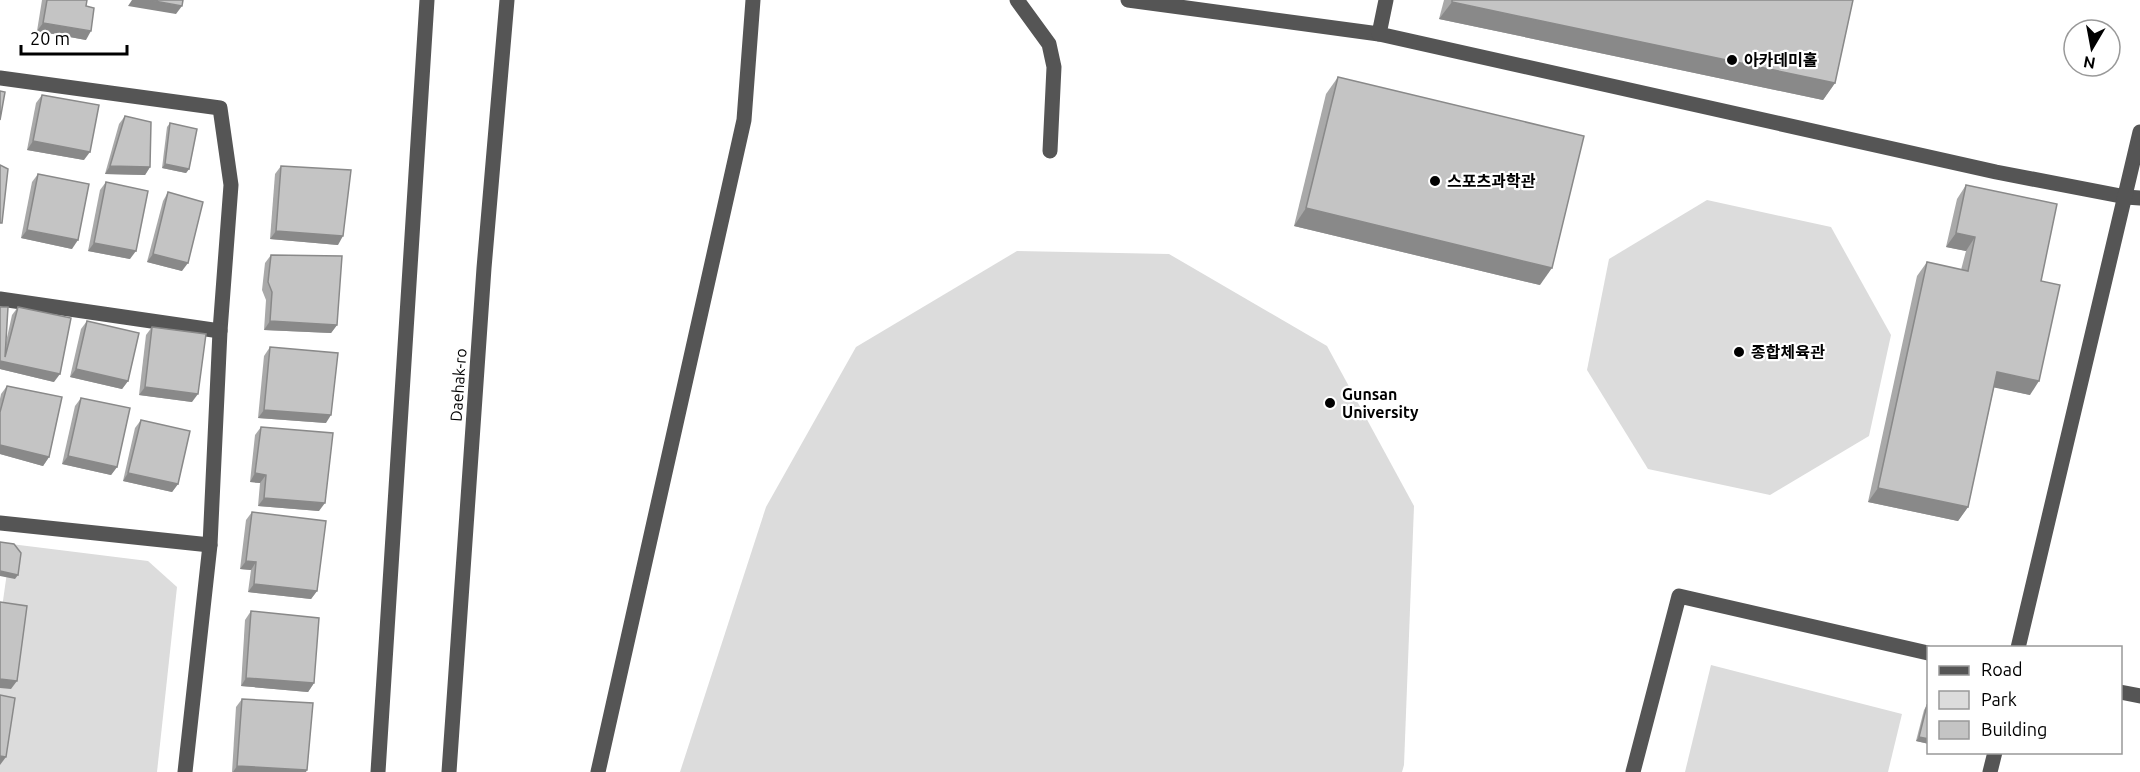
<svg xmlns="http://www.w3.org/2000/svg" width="2140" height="772" font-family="Ubuntu,'Noto Sans KR',sans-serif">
<rect width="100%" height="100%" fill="#fff"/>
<!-- green -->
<g fill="#dcdcdc">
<path d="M1707 200 1831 227 1891 335 1869 436 1770 495 1648 469 1587 370 1609 259Z"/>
<path d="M1017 251 1169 254 1327 346 1414 506 1404 765 1402 772H680L766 507 856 347Z"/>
<path d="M11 544 148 561 177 587 157 772H0V622Z"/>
<path d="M1711 665 1902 714 1888 772H1685Z"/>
</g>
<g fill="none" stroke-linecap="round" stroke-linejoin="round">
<!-- minor -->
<g stroke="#555" stroke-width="15">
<path d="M1017 0 1049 44 1054 67 1050 151"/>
<path d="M1128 0 1379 34"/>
<path d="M1386 0 1379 34 1996 172 2126 197 2140 198"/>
<path d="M0 78 220 108 231 185 220 331 210 545 185 772"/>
<path d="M0 299 220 331"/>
<path d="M0 523 210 545"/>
<path d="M2018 648 2140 132"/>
<path d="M2120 692 2140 696"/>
<path d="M378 772 427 0"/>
<path d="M449 772 484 268 507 0"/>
<path d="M598 772 744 120 753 0"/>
<path d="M1633 772 1679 596 1928 653"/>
<path d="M1990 772 1995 752"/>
</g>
</g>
<!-- wall -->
<g fill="#a9a9a9">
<path d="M42 0H87L86 6V40L37 31Z"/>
<path d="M1444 0H1853L1835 83 1823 100 1439 19Z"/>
<path d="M1338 77 1540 285 1294 226 1326 94Z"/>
<path d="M42 95 84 160 27 150 36 103Z"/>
<path d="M125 116 150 167 145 175 105 174 119 124Z"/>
<path d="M170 123 189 169 186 173 162 168 167 127Z"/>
<path d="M281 166 338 245 270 239 275 174Z"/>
<path d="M38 174 72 249 21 238 32 182Z"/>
<path d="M106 182 130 259 88 251 100 190Z"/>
<path d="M1966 185 2041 281 2030 395 1994 387 1968 507 1958 521 1868 502 1917 276 1927 262 1961 270 1966 251 1946 247 1957 199Z"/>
<path d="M168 192 182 271 147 262 163 201Z"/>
<path d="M271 255 337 325 331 333 264 330 266 300 262 290 265 263Z"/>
<path d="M18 307 54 382 0 369 12 315Z"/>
<path d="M87 321 128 381 122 389 70 377 81 329Z"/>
<path d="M152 327 192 402 139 395 146 335Z"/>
<path d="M270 347 326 423 258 418 264 356Z"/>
<path d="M7 386 49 457 43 466 0 454V399L1 394Z"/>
<path d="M81 398 117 467 111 475 62 464 75 406Z"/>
<path d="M141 420 178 484 172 492 123 481 135 428Z"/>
<path d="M261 427 319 511 258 506 260 483 250 482 255 435Z"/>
<path d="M252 512 317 591 311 599 248 592 251 570 240 569 246 520Z"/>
<path d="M251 611 314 683 308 692 241 686 245 620Z"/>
<path d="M242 699 306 772H232L236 707Z"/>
<path d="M1927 705 1929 744 1916 741 1924 710Z"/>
</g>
<!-- shaded-wall -->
<g fill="#898989">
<path d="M132 0H149L182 6 176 14 128 6Z"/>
<path d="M1452 2 1835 83 1823 100 1439 19Z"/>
<path d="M43 23 91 31 86 40 37 31Z"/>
<path d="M33 141 90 152 84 160 27 150Z"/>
<path d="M165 164 189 169 186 173 162 168Z"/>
<path d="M110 166 150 167 145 175 105 174Z"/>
<path d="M1306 208 1552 268 1540 285 1294 226Z"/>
<path d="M27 230 78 240 72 249 21 238Z"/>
<path d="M276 231 343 236 338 245 270 239Z"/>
<path d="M1956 233 1975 237 1966 251 1946 247Z"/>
<path d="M94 243 136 251 130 259 88 251Z"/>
<path d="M153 254 188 263 182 271 147 262Z"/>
<path d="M270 321 337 325 331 333 264 330Z"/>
<path d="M0 361H4L60 374 54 382 0 369Z"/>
<path d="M76 369 128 381 122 389 70 377Z"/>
<path d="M1997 372 2039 381 2030 395 1987 386Z"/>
<path d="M145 387 198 394 192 402 139 395Z"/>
<path d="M264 410 331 415 326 423 258 418Z"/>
<path d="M0 445 49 457 43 466 0 454Z"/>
<path d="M68 456 117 467 111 475 62 464Z"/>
<path d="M128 473 178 484 172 492 123 481Z"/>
<path d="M255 473 266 475 260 483 250 482Z"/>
<path d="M1878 488 1968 507 1958 521 1868 502Z"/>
<path d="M264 498 325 503 319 511 258 506Z"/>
<path d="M246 561 256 562 251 570 240 569Z"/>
<path d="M0 571 18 575 15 579 0 576Z"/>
<path d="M254 584 317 591 311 599 248 592Z"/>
<path d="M246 678 314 683 308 692 241 686Z"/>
<path d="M0 679 17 681 11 689 0 688Z"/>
<path d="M1919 737 1929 739V744L1916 741Z"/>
<path d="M0 756 6 757 0 765Z"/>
<path d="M237 766 307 770 306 772H233Z"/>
</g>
<!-- building -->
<g fill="#c4c4c4" stroke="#898989" stroke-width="1.5">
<path d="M47 0H87L86 6 94 8 91 31 43 23Z"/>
<path d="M149 0H183L182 6Z"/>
<path d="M1452 0H1853L1835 83 1452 2Z"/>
<path d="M1338 77 1584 136 1552 268 1306 208Z"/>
<path d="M0 91 5 92 0 120Z"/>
<path d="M42 95 99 105 90 152 33 141Z"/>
<path d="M125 116 151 122 150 167 110 166Z"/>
<path d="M170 123 197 129 189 169 165 164Z"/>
<path d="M0 165 8 169 2 223H0Z"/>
<path d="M281 166 351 170 343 236 276 231Z"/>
<path d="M38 174 89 184 78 240 27 230Z"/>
<path d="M106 182 148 191 136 251 94 243Z"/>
<path d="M1966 185 2057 204 2041 281 2060 285 2039 381 1997 372 1968 507 1878 488 1927 262 1968 271 1975 237 1956 233Z"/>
<path d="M168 192 203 202 188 263 153 254Z"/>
<path d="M271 255 342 256 337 325 270 321 272 292 268 282Z"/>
<path d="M0 307H8L5 357 18 307 71 318 60 374 0 361Z"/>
<path d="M87 321 139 333 128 381 76 369Z"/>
<path d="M152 327 206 334 198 394 145 387Z"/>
<path d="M270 347 338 353 331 415 264 410Z"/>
<path d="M7 386 62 397 49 457 0 445V412Z"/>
<path d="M81 398 130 408 117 467 68 456Z"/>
<path d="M141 420 190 431 178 484 128 473Z"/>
<path d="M261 427 333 433 325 503 264 498 266 475 255 473Z"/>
<path d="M252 512 326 521 317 591 254 584 256 562 246 561Z"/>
<path d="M0 542 14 544 21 553 18 575 0 571Z"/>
<path d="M0 602 27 606 17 681 0 679Z"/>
<path d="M251 611 319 618 314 683 246 678Z"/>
<path d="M0 695 15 698 6 757 0 756Z"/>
<path d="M242 699 313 703 307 770 237 766Z"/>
<path d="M1927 705 1929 706V739L1919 737Z"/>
</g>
<!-- markers -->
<g fill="#000" stroke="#fff" stroke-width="2">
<circle cx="1732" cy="60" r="6"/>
<circle cx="1435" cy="181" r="6"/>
<circle cx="1739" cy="352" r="6"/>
<circle cx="1330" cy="403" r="6"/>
</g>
<g text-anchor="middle" stroke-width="4.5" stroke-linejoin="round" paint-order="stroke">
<!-- poi labels -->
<g font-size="16" font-weight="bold" fill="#000" stroke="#fff" text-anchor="start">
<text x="1744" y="66">아카데미홀</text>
<text x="1447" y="187">스포츠과학관</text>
<text x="1751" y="358">종합체육관</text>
<text x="1342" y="400">Gunsan<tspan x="1342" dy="18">University</tspan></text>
</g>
<!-- street labels -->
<g font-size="16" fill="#000" stroke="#fff">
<text transform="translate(458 385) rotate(-86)" y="6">Daehak-ro</text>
</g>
</g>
<!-- legend -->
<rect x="1927" y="646" width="195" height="108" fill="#ffffff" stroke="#999999" stroke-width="1.5"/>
<rect x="1939" y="666" width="30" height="9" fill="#555555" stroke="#999999" stroke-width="1.5"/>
<text x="1981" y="676" font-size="18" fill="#000000">Road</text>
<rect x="1939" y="691" width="30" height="18" fill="#dcdcdc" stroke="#999999" stroke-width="1.5"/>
<text x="1981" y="706" font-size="18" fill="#000000">Park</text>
<rect x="1939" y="721" width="30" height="18" fill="#c4c4c4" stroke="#999999" stroke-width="1.5"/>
<text x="1981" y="736" font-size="18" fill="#000000">Building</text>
<!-- north arrow -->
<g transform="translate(2092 48) rotate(190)"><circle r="28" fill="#ffffff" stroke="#999999" stroke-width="1.5"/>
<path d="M0-4.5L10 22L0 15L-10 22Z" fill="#000000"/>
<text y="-9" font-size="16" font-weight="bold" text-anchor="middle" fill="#000000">N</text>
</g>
<!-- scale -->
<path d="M21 45v9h106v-9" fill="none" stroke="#000000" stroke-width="3"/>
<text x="30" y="45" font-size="18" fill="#000000" stroke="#ffffff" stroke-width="4.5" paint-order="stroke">20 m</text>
</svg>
